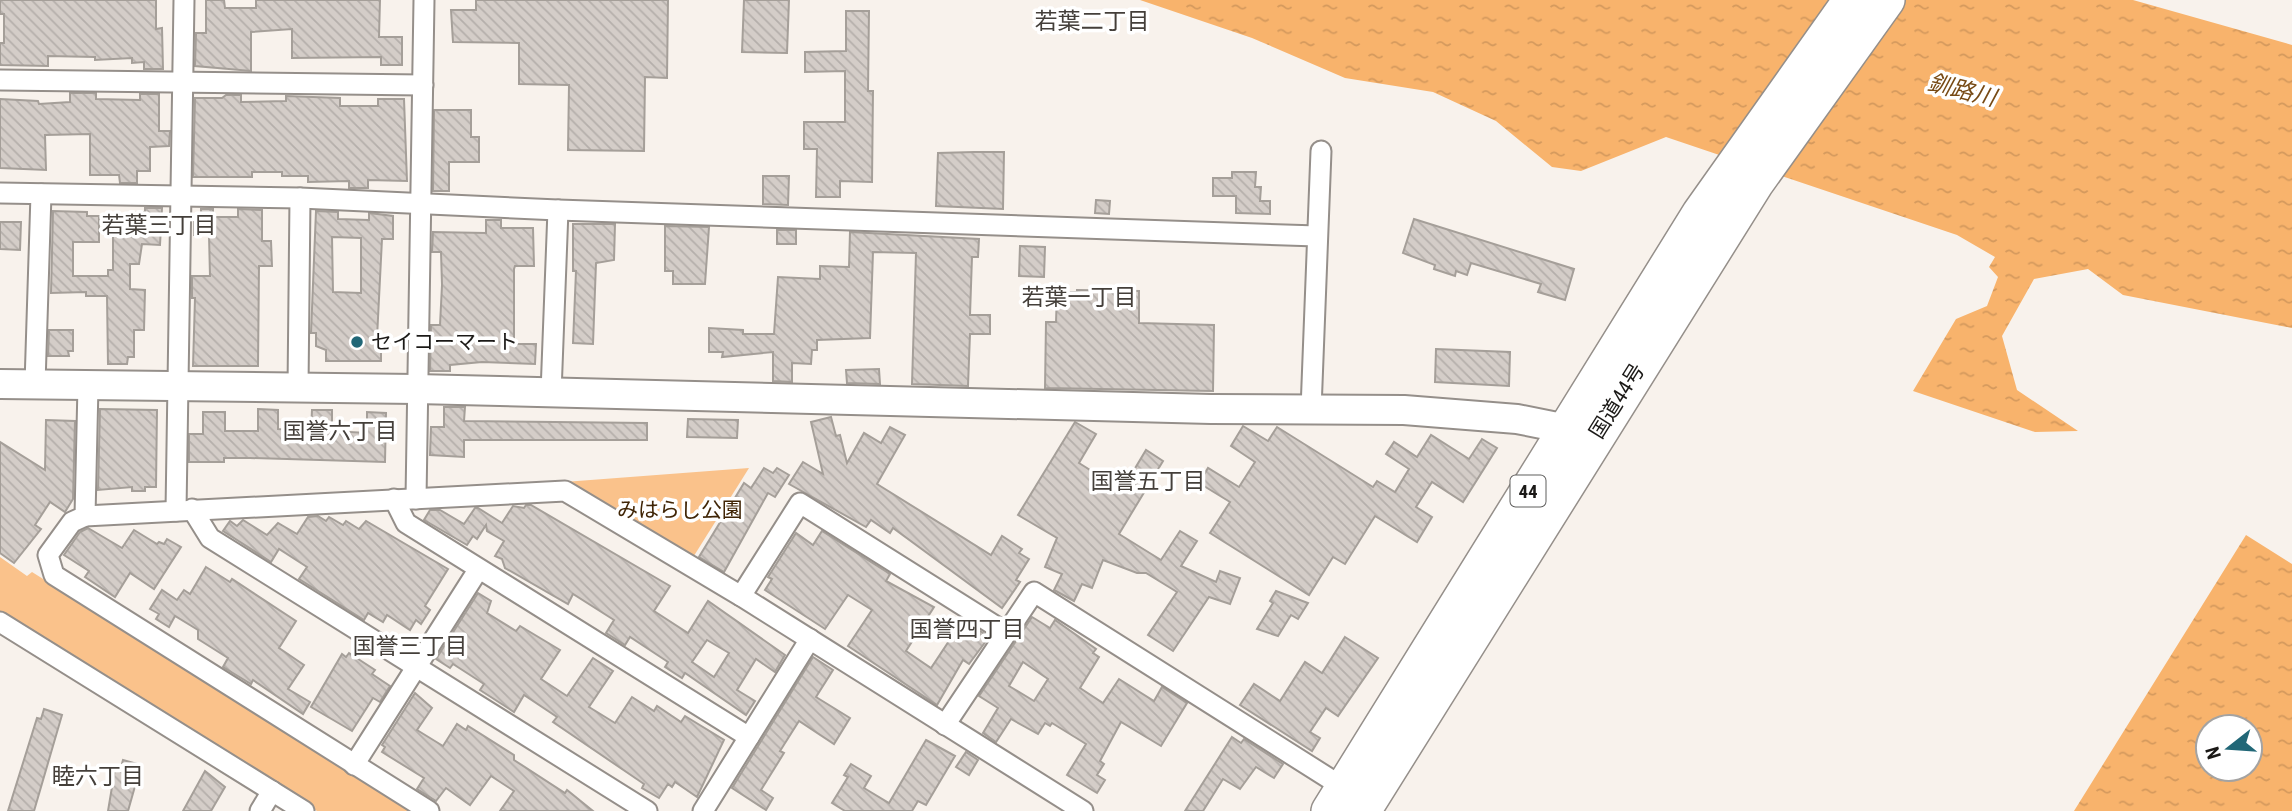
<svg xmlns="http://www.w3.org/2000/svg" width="2292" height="811" font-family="'Roboto Condensed','Noto Sans JP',sans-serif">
<defs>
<pattern id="water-ripples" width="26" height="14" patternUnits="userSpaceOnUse" patternTransform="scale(1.75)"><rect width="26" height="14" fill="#f8b36c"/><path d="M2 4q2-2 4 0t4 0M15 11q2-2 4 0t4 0" fill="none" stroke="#d4995d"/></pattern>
<pattern id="building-back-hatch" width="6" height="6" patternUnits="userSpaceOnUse" patternTransform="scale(1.75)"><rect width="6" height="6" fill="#d4cdc8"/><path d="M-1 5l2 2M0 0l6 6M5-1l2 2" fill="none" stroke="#b5afab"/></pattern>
</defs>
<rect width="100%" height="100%" fill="#f8f2ec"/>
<!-- park -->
<g fill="#fac28b">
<path d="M749 468 692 559 564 482Z"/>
<path d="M0 557 27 576 32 572 414 811H317L0 611Z"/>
</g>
<!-- water -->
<g fill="url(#water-ripples)" fill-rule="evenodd">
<path d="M1140 0H2133L2292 45V328L2123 295 2088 269 2034 279 2002 336 2017 390 2078 431 2035 432 1913 391 1956 319 1987 306 1998 277 1989 267 1995 257 1957 235 1666 137 1581 171 1552 167 1496 121 1433 92 1345 78 1252 38Z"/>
<path d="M2246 535 2292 564V811H2074ZM2208 727H2250V769H2208Z"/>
</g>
<!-- building -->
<g fill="url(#building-back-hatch)" stroke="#a59f99" stroke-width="2" fill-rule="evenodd">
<path d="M0 0H156V29L162 28 163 69H144V62L132 63V58L95 60V57L48 56V66L0 65V43H4V14H0Z"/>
<path d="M206 0H224L225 8H256V0H380L379 37H402V65H381V57L292 58V29L251 32V71L195 66 196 33H206Z"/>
<path d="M476 0H668L667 78 645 77 644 151 568 150 569 85 519 84V43L453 42 451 10H476Z"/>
<path d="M744 0H789L787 53 742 52Z"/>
<path d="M846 11H869L868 91H873L872 182 840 181V197H816L817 149H804V122H845V71L805 72V52L846 51Z"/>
<path d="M70 93H96V99L140 100V94H159V131H170L169 146 150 147V171H137V183H120L119 175H90V134L45 135 46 170 0 168V99L38 101 39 104 70 102Z"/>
<path d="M226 95H241V102L286 101V96L340 98V106H378V99H404L407 181 368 180V188H349V181L308 182V176H282V172H252V177H193L195 98H222Z"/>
<path d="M434 110H471V137H479V162H449V191H433Z"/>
<path d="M974 152H1004L1003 209 936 206 938 153Z"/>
<path d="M1232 172H1256L1255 187H1261L1260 201H1270V214L1236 213V196H1213V178H1232Z"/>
<path d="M763 176H789L788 205 763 204Z"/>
<path d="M1096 200 1110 201 1109 214 1095 213Z"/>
<path d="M145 208H162L160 245 142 244 139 264H130V289L145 290 144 330H134V357H128L127 364H108L107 296H86V292L51 293 53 211 87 212V216H99V242H73V276H108V270H113V235H134L135 212H145Z"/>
<path d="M201 209H213V217H238V209L262 210V241H271L272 266H259L258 366H193L195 298H192V276H210L209 235H194V216H201Z"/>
<path d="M316 211 338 212V219L369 220V213L393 216V239H382L377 338H381V361H326V350L316 346V333H311ZM332 237 361 238V293L333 292Z"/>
<path d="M1414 219 1574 269 1565 300 1538 292 1541 284 1471 263 1467 275 1456 271 1455 276 1434 269 1435 265 1403 253Z"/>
<path d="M486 220H501V228H533L534 266H515L514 269V344H536L535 364 482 362 450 365V371H430L431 325H440L442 285 441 252H432L433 232 486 233Z"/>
<path d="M0 222H21L20 250 0 249Z"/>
<path d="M573 224H615L614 260 596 263 593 344 573 343 576 271H573Z"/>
<path d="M665 226 709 227 705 284H673V271H665Z"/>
<rect x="777" y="230" width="19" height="14"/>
<path d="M850 232 979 239 978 257H972L970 315H990V334H970L968 386 912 384 916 253 873 252 870 338 817 340V350H812L811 364 792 363V382L773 381V352L722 357 723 352H709V328L743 330V334H774L778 277 820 279V266L849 267Z"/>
<path d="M1020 246 1045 247 1044 277 1019 276Z"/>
<path d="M1077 290 1139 291V323L1214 325 1213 391 1045 388 1046 322H1056L1057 292H1077Z"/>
<path d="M49 330H73V351H68L69 356H48Z"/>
<path d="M1436 349 1510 352 1509 386 1435 382Z"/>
<path d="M879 369 880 384 847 383 846 370Z"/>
<path d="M444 407H465L464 421 647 423V440H464V457L430 455 431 427H444Z"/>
<path d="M100 409 157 410 156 487H145V491H132V487L98 490Z"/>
<path d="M258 409 278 410V429L311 431 312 410H332V431L367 433V412L386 413 385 462 250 458H224V462H189V434H203V412H225V431H258Z"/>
<path d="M831 417 836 436 840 435 847 463 864 433 881 443 890 427 905 435 877 484 991 555 1002 536 1022 549 1019 553 1029 559 1016 580 1020 582 1002 608 893 528 890 533 871 520 866 527 789 484 803 462 823 474 811 422Z"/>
<path d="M688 419 738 420 737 438 687 437Z"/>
<path d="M46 420 75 421 73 499 65 512 50 502 35 525 41 529 14 563 0 553V442L45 470Z"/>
<path d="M1075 422 1096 434 1079 463 1122 490 1146 450 1163 461 1119 534 1161 560 1180 531 1197 541 1181 566 1216 582 1220 571 1240 578 1230 604 1209 597 1173 651 1148 635 1177 592 1146 573H1137L1103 560 1092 588 1082 584 1074 601 1054 590 1062 574 1045 567 1057 538 1018 515Z"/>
<path d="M1243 426 1268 441 1277 427 1373 487 1377 481 1395 492 1409 469 1386 454 1394 442 1417 457 1431 435 1469 459 1482 439 1497 448 1463 502 1432 482 1416 507 1432 517 1417 542 1375 516 1345 564 1333 557 1309 595 1210 533 1230 502 1199 483 1208 468 1239 487 1255 462 1231 446Z"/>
<path d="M764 468 773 473 777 468 789 475 775 497 768 493 724 572 699 557 744 483 751 488Z"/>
<path d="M526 505H531L670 586 654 611 688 633 708 601 785 655 775 672 756 659 737 690 755 701 746 715 685 673 682 678 665 667 668 662 630 637 625 645 606 633 614 620 573 594 568 604 505 568 502 559 495 556 504 541 487 531 486 525 477 539 473 536 467 545 424 520 430 510H440L464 524 475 508H478L502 523 513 506 524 508ZM707 640 729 653 714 677 692 662Z"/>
<path d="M318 516 326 521 329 517 343 525 346 521 359 529 366 521 448 569 425 606 430 610 421 624 416 620 410 630 387 615 383 622 368 613 364 620 299 579 307 567 279 549 271 562 223 531 230 521 237 526 243 520 267 535 278 523 297 534 308 517Z"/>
<path d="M88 528 122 548 134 530 157 544 159 542 164 544 167 539 181 547 154 589 130 573 115 597 85 577 89 571 64 555 80 532Z"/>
<path d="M822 531 890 574 886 581 934 607 906 651 931 668 963 620 989 637 969 664 963 660 937 705 848 646 872 610 848 595 825 629 765 590 772 579 768 577 796 533 813 545Z"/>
<path d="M206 567 230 582 232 579 296 621 279 648 304 665 288 689 310 702 303 714 253 680 251 684 223 667 228 658 198 639V630L175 616 169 627 156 619 159 614 150 609 162 590 177 600 184 590 190 594Z"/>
<path d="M1276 591 1308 603 1298 619 1291 615 1278 636 1257 629 1273 603 1270 601Z"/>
<path d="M478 593 491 601 487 613 516 631 520 626 560 650 541 679 567 696 593 658 613 671 589 707 615 723 632 697 654 711 657 706 681 722 685 716 724 740 697 797 675 782 672 787 668 784 659 798 642 788 644 784 553 722 557 717 524 695 514 712 480 690 484 684 453 664 450 668 436 659Z"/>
<path d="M1032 617 1050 628 1055 620 1096 649 1093 653 1099 657 1080 688 1103 703 1119 679 1154 701 1162 687 1187 703 1161 746 1121 722 1100 761 1104 764 1097 775 1105 780 1097 793 1067 775 1086 744 1052 723 1050 726 1045 723 1038 734 1011 719 996 742 983 733 998 708 979 696ZM1023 662 1048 679 1034 701 1009 686Z"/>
<path d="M1345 637 1378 658 1338 716 1326 708 1310 732 1320 738 1312 751 1240 705 1254 684 1280 701 1305 662 1322 673Z"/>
<path d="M349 653 375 670 372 674 390 686 380 702 373 698 352 731 311 707 342 654 346 657Z"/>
<path d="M813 657 833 670 816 697 850 718 834 744 799 721 780 751 784 753 761 790 773 798 766 810 732 788Z"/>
<path d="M415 693 432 708 417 730 443 746 457 724 466 730 468 726 514 755V760L565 793 567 790 593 811H500L514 791 491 776 470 805 446 788 436 801 417 789 424 778 382 752 385 747 382 745Z"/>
<path d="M44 709 62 715 34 811H8L37 718 41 719Z"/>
<path d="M1232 737 1241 743 1244 739 1283 764 1274 778 1256 767 1240 789 1223 779 1203 811H1185Z"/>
<path d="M926 740 955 756 926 805 918 801 912 811H845L832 803 848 777 844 775 851 764 871 776 864 788 889 803Z"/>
<path d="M966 752 978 760 969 775 956 767Z"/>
<path d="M123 760 141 765 128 811H108L115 769 120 771Z"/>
<path d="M205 771 225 787 211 811H183Z"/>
</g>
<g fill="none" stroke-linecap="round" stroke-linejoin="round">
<!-- street casing -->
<g stroke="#958f8a" stroke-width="23">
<g id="street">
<path d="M0 80 423 85"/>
<path d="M0 193 300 198 558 210 1317 236"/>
<path d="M35 384 41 194"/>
<path d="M88 386 85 516 72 522 48 555 54 575 429 811"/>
<path d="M298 388 300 198"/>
<path d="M551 393 558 210"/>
<path d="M1311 410 1321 151"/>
<path d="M394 499 406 523 749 737"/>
<path d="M416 499 424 0"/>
<path d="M192 509 210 538 647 811"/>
<path d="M176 511 184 0"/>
<path d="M85 516 565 491 741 596 1083 811"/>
<path d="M741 596 800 503 1005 632"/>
<path d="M0 622 304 811"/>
<path d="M945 725 1034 592 1349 791"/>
<path d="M354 765 478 570"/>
<path d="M260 811 272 791"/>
<path d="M703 811 810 639"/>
</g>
</g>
<!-- secondary casing -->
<g stroke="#958f8a" stroke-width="32">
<path id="secondary" d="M0 384 416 389 1211 409 1404 410 1517 419 1567 429 1583 435"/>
</g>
<!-- highway casing -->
<g stroke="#958f8a" stroke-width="38">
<g id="highway">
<path d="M1329 811 1700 213 1851 0"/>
<path d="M1363 811 1756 183 1887 0"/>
</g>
</g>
<!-- street -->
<use href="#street" stroke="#fff" stroke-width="19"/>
<!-- secondary -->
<use href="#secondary" stroke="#fff" stroke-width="28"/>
<!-- highway -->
<use href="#highway" stroke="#fff" stroke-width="35"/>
</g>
<!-- markers -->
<circle fill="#216777" stroke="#fff" stroke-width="2.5" cx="357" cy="342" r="7"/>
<g text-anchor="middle" stroke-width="7" stroke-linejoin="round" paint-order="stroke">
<!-- shield labels -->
<rect fill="#fff" stroke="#5f5e5d" stroke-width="2" x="1510.5" y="475.5" width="35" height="31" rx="5"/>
<g font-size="19" font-weight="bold" fill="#1b1917">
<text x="1528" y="498">44</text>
</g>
<!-- poi labels -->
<g font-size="21" fill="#1b1917" stroke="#fff" text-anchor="start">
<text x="371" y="349">セイコーマート</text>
</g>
<!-- street labels -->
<g font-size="21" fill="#1b1917" stroke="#fff">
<text transform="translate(1617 401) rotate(-58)" y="7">国道44号</text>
</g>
<!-- park labels -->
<g font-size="21" fill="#402506" stroke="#fff">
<text x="680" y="517">みはらし公園</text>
</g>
<!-- neighbourhood labels -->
<g font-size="23" fill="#443f3a" stroke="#fff">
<text x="1092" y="29">若葉二丁目</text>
<text x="159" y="233">若葉三丁目</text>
<text x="1079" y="305">若葉一丁目</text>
<text x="340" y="439">国誉六丁目</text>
<text x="1148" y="489">国誉五丁目</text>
<text x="967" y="637">国誉四丁目</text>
<text x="410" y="654">国誉三丁目</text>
<text x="98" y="784">睦六丁目</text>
</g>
<!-- water labels -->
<g font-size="23" font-style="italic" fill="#774a15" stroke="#fff">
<text transform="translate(1962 90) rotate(14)" y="8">釧路川</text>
</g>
</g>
<!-- north arrow -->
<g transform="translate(2229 748) rotate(253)"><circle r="33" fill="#ffffff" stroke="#a4a3a2" stroke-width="2"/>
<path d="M0-5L12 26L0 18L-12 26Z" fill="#216777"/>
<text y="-10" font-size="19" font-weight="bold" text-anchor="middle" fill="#1b1917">N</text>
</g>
</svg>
